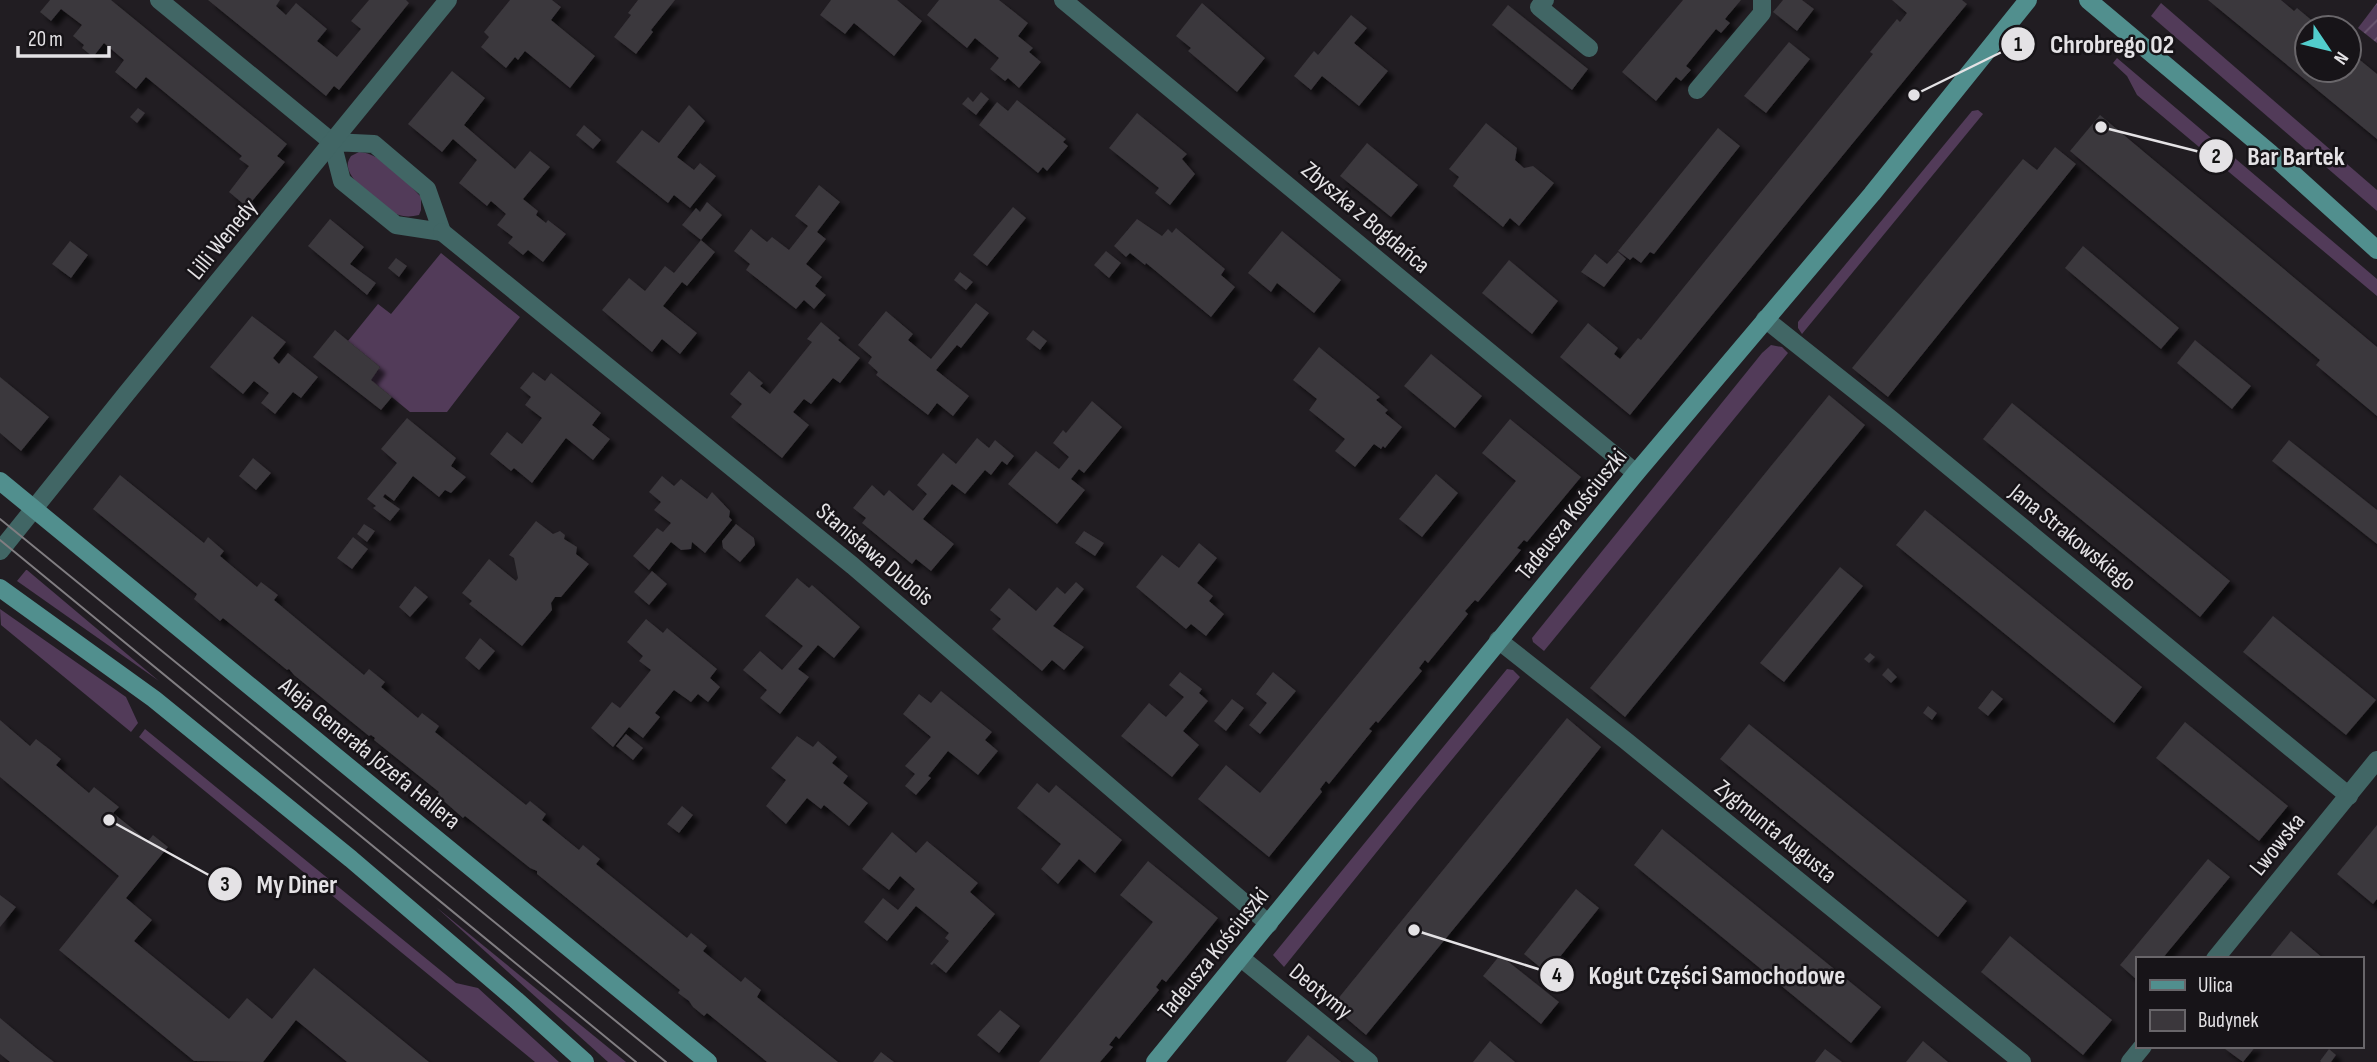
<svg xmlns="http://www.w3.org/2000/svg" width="2377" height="1062" font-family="'Sofia Sans Condensed',sans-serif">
<defs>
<pattern id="garden-furrows" width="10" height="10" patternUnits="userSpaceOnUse" patternTransform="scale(1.75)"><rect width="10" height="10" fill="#523b59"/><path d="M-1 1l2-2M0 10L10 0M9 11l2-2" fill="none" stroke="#6b5771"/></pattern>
<filter id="shadow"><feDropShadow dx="6" dy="6" stdDeviation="2" flood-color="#0009"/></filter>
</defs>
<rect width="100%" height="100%" fill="#211d22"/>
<!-- grass -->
<g fill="#523b59">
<path d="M2161 3 2377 190V211L2151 16Z"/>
<path d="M2117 58 2377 279V296L2137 95 2127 76 2113 63Z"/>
<path d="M1978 110 1983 114 1802 334 1798 328V322L1972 111Z"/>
<path d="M359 152C382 153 406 181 421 197V210L419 215C411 217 403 217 396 214 383 209 349 181 348 167 347 163 349 159 351 156Z"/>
<path d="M441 253 520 317 447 412H410L371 380 380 367 348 341 378 304 391 314Z"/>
<path d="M1771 345 1782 347 1788 353 1544 651 1533 642 1532 638 1762 353Z"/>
<path d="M26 570H27L159 681 17 581Z"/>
<path d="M0 609 126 697 138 723 131 732 1 625Z"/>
<path d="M1507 669 1513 670 1520 677 1417 802 1284 967 1273 955Z"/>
<path d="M145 729 456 983 478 988 559 1062H535L139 737Z"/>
<path d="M436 907 626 1062H608Z"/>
</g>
<!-- garden -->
<path fill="url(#garden-furrows)" d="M2377 3V43L2358 28Z"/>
<!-- building -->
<g fill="#3b373c" filter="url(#shadow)">
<path d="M50 0H111L287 144 277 156 285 162 247 207 229 192 249 166 239 159 242 156 146 77 136 89 115 72 124 60 104 43 93 57 82 48 84 45 73 36 82 25 61 9 51 21 40 12Z"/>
<path d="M208 0H280L276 6 286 15 296 3 327 29 317 41 337 57 361 29 351 21 369 0H406L409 3 339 90 334 86 326 96Z"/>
<path d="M510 0H552L561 7 551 20 595 56 570 88 525 51 518 60 515 57 506 68 481 47 489 37 484 32Z"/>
<path d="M638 0H675L651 30 653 32 636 54 614 37 631 15 628 13Z"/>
<path d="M831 0H897L922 21 894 56 854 23 845 34 820 15Z"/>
<path d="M939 0H999L1028 23 1018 36 1033 48 1029 52 1041 62 1019 88 1008 78 1005 81 990 69 999 58 975 38 967 48 927 15Z"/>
<path d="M1683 0H1741L1725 19 1730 23 1721 33 1716 29 1686 66 1691 70 1681 81 1676 77 1656 101 1622 72Z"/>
<path d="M1783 0H1802L1814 9 1797 31 1773 12Z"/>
<path d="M1892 0H1962L1967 4 1630 415 1560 357 1588 323 1618 348 1614 354 1620 359 1638 338 1641 340 1873 54 1870 52 1897 19 1900 22 1907 13Z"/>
<path d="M2208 0H2281L2294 11 2297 8 2321 28H2307V70H2349V51L2377 74V139Z"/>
<path d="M1202 3 1265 58 1237 92 1188 51 1191 48 1176 36Z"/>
<path d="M1508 5 1588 69 1572 90 1492 25Z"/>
<path d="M1351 15 1367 28 1354 43 1388 71 1359 106 1322 76 1311 90 1294 76 1314 51 1318 55Z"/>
<path d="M1789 42 1810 59 1766 113 1744 96Z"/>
<path d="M452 71 485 98 464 125 515 169 530 151 550 167 523 199 538 211 536 215 546 223 548 220 566 234 543 262 528 250 523 255 508 243 513 237 497 225 506 214 491 201 487 206 459 183 477 160 453 139 442 152 408 124Z"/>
<path d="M981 92 989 99 976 115 962 104 968 97 973 102Z"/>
<path d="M1017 100 1066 139 1063 142 1068 146 1047 171 1043 167 1038 173 979 125 997 102 1008 111Z"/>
<path d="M689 105 705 121 677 157 694 170 700 163 716 176 690 208 674 195 668 203 616 162 642 130 659 143Z"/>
<path d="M138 108 145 113 137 123 130 117Z"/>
<path d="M1137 113 1187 154 1182 159 1195 174 1170 205 1155 193 1159 188 1109 148Z"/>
<path d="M2100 115 2377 347V416L2316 365 2320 360 2070 151Z"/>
<path d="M1486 123 1517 148 1515 160 1524 168 1533 166 1554 183 1519 226 1510 218 1503 227 1453 186 1459 177 1449 169Z"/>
<path d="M584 125 601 140 593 149 576 135Z"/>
<path d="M1718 128 1740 146 1654 254 1650 252 1641 263 1633 257 1630 260 1618 251Z"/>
<path d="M1367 143 1418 185 1391 217 1340 176Z"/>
<path d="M2055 147 2076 164 1888 397 1852 368 2023 159 2037 170Z"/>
<path d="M819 185 840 202 817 232 826 239 806 264 822 277 815 286 826 295 814 309 804 300 796 309 746 270 750 264 734 251 751 229 767 242 772 237 789 250 808 226 795 216Z"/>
<path d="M707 202 722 215 701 240 682 225 696 208 700 212Z"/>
<path d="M1013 207 1026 218 987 266 973 255Z"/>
<path d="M330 219 364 247 350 264 376 283 367 295 308 246Z"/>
<path d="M1137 219 1162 236 1168 229 1172 233 1176 228 1225 269 1221 275 1235 287 1211 317 1146 263 1145 265 1130 253 1126 257 1114 246Z"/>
<path d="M1282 231 1341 280 1314 313 1277 283 1271 292 1248 273Z"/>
<path d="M701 240 715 252 687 286 682 282 663 306 697 333 680 354 662 339 652 352 602 310 629 278 645 291 665 266 674 273Z"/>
<path d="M70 241 88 255 71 278 52 264Z"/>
<path d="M2083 246 2179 328 2161 349 2065 268Z"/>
<path d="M1106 251 1121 263 1109 278 1094 265Z"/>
<path d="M1618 252 1626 259 1604 287 1581 272 1595 254 1607 264Z"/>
<path d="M396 258 407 266 399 277 388 268Z"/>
<path d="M1509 260 1558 301 1532 334 1482 293Z"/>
<path d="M960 272 973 282 966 290 954 280Z"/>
<path d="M976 303 989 313 961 348 957 345 936 370 969 396 953 416 937 403 928 415 876 375 878 372 868 363 872 357 858 345 886 311 913 334 908 340 931 359Z"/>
<path d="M252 316 286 342 273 358 279 364 288 353 318 377 301 398 293 392 275 414 261 403 269 393 254 381 243 394 210 367Z"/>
<path d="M821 322 840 338 838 340 860 358 840 383 833 378 811 404 804 399 793 412 809 425 782 458 731 417 742 404 730 394 749 371 763 383 760 386 770 394 812 342 807 339Z"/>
<path d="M335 330 380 367 371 380 392 397 381 410 313 357Z"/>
<path d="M1033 330 1047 341 1040 350 1026 339Z"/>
<path d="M2195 340 2251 386 2232 409 2177 363Z"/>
<path d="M1319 347 1380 397 1376 400 1388 410 1385 413 1402 427 1385 448 1383 446 1381 449 1374 444 1355 467 1335 451 1345 439 1309 410 1317 399 1293 380Z"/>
<path d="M1431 354 1482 396 1455 428 1404 386Z"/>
<path d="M533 372 545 381 551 373 601 413 592 425 610 439 593 460 566 438 532 483 514 468 511 471 490 454 507 432 522 444 542 418 525 405 531 397 520 388Z"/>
<path d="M0 377 49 417 21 451 0 433Z"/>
<path d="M1829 395 1865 425 1625 717 1590 688Z"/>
<path d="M1092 401 1122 427 1084 473 1079 469 1071 479 1085 490 1057 524 1008 484 1036 451 1059 469 1069 457 1053 443 1063 430 1066 433Z"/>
<path d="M2012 403 2230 581 2200 617 1983 439Z"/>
<path d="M407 418 456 458 451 466 466 477 451 493 445 490 439 497 413 476 394 501 385 494 383 497 400 509 390 521 373 508 376 506 367 499 397 463 381 449Z"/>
<path d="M1510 419 1581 477 1527 542 1524 540 1517 548 1521 550 1478 602 1475 600 1465 611 1468 614 1428 663 1425 660 1419 668 1422 671 1378 723 1376 721 1369 729 1372 731 1329 784 1326 781 1320 789 1322 792 1269 857 1198 799 1226 765 1260 793 1265 787 1516 481 1482 453Z"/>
<path d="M977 438 989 448 995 440 1014 456 1007 465 1002 461 991 475 985 470 965 494 952 484 923 519 954 544 931 571 916 559 912 564 862 523 866 518 853 508 872 485 884 496 889 490 913 511 927 494 917 485 943 453 956 464Z"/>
<path d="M2289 440 2377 510V544L2272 461Z"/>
<path d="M253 458 271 473 256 490 239 476Z"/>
<path d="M1436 474 1458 493 1422 537 1399 519Z"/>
<path d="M120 475 204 543 208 537 224 551 220 556 257 587 261 582 278 595 274 600 364 675 369 669 385 682 381 687 418 718 422 713 439 726 435 732 526 805 530 801 546 814 542 820 579 850 583 845 600 859 596 864 687 938 691 933 707 946 703 951 741 982 745 977 761 990 757 997 838 1062H767L707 1013 704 1016 693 1007 689 1001 678 993 680 990 537 874V871L530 868 465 816 463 818 437 795 439 792 374 740 375 738 371 735 369 736 294 675 289 669 287 670 223 618 220 621 194 599 197 594 93 509Z"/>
<path d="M662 476 674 486 681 479 707 499 712 492 730 511 729 517 732 520 705 553 692 542 691 549 681 550 671 542 649 570 633 556 657 528 663 532 671 523 654 510 661 502 649 492Z"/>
<path d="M1925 510 2142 687 2114 723 1896 545Z"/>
<path d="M536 521 553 534 560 531 565 535 564 539 577 547 576 554 589 564 561 597H555L551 603 552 610 522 646 469 604 472 601 462 593 489 559 516 581 518 578 514 558 509 555Z"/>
<path d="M364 524 375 531 367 542 357 534Z"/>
<path d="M736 524 754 538 755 545 740 562 723 548 722 541Z"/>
<path d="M1084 531 1104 543 1095 556 1075 543Z"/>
<path d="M353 537 368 549 352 569 337 558Z"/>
<path d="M1199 543 1217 558 1197 583 1213 596 1209 601 1224 614 1206 636 1191 624 1186 629 1136 587 1162 555 1179 568Z"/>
<path d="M1840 567 1863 586 1784 682 1760 663Z"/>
<path d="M652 571 667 584 649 605 634 592Z"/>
<path d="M797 578 809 588 812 585 860 627 834 658 818 645 798 669 809 677 780 714 760 698 767 690 743 670 760 651 782 670 803 646 765 616Z"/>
<path d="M1076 582 1084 589 1053 626 1084 647 1064 670 1052 660 1042 671 992 629 1001 619 990 610 1009 588 1036 611 1057 587 1065 594Z"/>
<path d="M415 586 428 597 410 617 399 607Z"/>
<path d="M2273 616 2376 700 2346 735 2243 652Z"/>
<path d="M646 619 663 633 667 628 717 669 710 678 720 687 708 702 698 694 691 702 674 690 655 713 660 717 643 738 629 727 613 747 591 728 612 702 620 708 651 670 639 661 643 656 627 642Z"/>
<path d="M480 638 495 651 479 670 465 658Z"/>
<path d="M1870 653 1875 657 1869 663 1864 659Z"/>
<path d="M1888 668 1897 677 1891 683 1882 675Z"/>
<path d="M1180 672 1202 689 1199 693 1208 701 1183 731 1199 745 1172 777 1121 736 1149 703 1166 717 1184 697 1169 685Z"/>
<path d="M1273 672 1296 691 1260 734 1249 725 1267 703 1256 694Z"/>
<path d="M1992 690 2003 699 1988 716 1978 708Z"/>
<path d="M941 691 992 732 985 740 998 751 978 775 948 751 928 776 931 778 916 795 905 786 915 774 905 766 931 737 903 714 919 694 931 703Z"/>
<path d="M1232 699 1244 708 1226 731 1214 721Z"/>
<path d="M1928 706 1937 713 1932 720 1923 713Z"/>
<path d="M1567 718 1601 747 1509 862 1366 1035 1332 1006Z"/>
<path d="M0 720 30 746 36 739 49 749 61 759 56 765 89 793 94 787 119 807 113 813 148 841 153 835 168 847 126 898 152 920 134 941 229 1019 247 998 272 1019 314 968 429 1062H347L296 1020 263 1062 194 1061 59 950 119 876 0 777Z"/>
<path d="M2185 722 2288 806 2259 841 2156 758Z"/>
<path d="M1749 724 1967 901 1938 937 1720 759Z"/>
<path d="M626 734 643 748 633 760 616 746Z"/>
<path d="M797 736 813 747 818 741 837 757 832 763 848 776 843 783 868 803 849 826 824 805 821 809 807 798 786 824 766 806 786 780 771 768Z"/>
<path d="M1037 783 1049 793 1056 785 1122 840 1095 873 1079 859 1058 884 1041 869 1061 844 1017 808Z"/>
<path d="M682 806 693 815 679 833 667 824Z"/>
<path d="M2377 825V899L2373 904 2337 874Z"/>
<path d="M1662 829 1881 1007 1851 1043 1634 865Z"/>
<path d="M892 832 916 853 927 841 978 883 970 892 995 914 946 973 934 963 932 965 930 964 949 941 945 938 949 933 916 906 887 941 864 922 883 898 898 910 915 889 900 876 889 890 862 869Z"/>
<path d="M2208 859 2230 877 2162 959H2137V980L2120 965Z"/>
<path d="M1148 861 1218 918 1166 982 1162 979 1156 987 1159 990 1119 1039 1116 1036 1109 1045 1113 1047 1100 1062H1039L1153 922 1120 895Z"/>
<path d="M1576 889 1599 908 1547 973 1524 954Z"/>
<path d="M0 895 16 907 0 927Z"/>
<path d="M2291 931 2324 959H2268Z"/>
<path d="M2010 936 2112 1020 2083 1055 1981 972Z"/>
<path d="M1500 955 1559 1002 1541 1024 1483 976Z"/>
<path d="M1000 1010 1020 1026 999 1053 977 1035Z"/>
<path d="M0 1018 36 1048 54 1062H10L0 1054Z"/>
<path d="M1308 1035 1341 1062H1286Z"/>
<path d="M1490 1041 1515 1062H1473Z"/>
<path d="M1923 1041 1948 1062H1906Z"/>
<path d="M2221 1046H2256L2243 1062Z"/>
<path d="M1825 1049 1842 1062H1815Z"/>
<path d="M2329 1049 2336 1055 2331 1062H2321L2320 1061Z"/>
<path d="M881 1052 890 1059 894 1062H873Z"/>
</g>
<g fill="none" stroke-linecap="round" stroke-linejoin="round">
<!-- street -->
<g stroke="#416665" stroke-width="18">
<path d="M159 0 332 142 342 181 396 225 442 232 427 189 374 144 332 142"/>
<path d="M1063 0 1636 473"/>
<path d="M1545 0 1539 7 1589 48"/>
<path d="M1697 90 1762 13V0"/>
<path d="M442 232 853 566 1269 924"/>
<path d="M1765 319 1891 419 2349 796"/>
<path d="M0 551 126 394 448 0"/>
<path d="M1498 640 1625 740 2022 1062"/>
<path d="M1241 958 1369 1062"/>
<path d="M2215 959 2377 760"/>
<path d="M2130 1062 2143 1046"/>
</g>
<!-- secondary -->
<g stroke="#518f8e" stroke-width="18">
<path d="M2088 0 2270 153 2377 250"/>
<path d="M0 481 708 1062"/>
<path d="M0 588 154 699 351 859 516 1000 585 1062"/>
<path d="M1155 1062 1636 473 1872 194 2028 0"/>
</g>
<!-- tram -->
<g stroke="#807d81" stroke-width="2">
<path d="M0 519 666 1062"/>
<path d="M0 540 636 1062"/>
</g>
</g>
<g text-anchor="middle" stroke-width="5" stroke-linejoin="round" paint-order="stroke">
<!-- street labels -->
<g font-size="24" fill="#e4e2e5" stroke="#171418">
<text transform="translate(1366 217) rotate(40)" y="8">Zbyszka z Bogdańca</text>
<text transform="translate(222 239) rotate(-51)" y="8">Lilli Wenedy</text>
<text transform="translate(1571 514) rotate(-51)" y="8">Tadeusza Kościuszki</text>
<text transform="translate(2073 537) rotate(39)" y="8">Jana Strakowskiego</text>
<text transform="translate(875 554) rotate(40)" y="8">Stanisława Dubois</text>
<text transform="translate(370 753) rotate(39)" y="8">Aleja Generała Józefa Hallera</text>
<text transform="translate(1776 831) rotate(39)" y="8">Zygmunta Augusta</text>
<text transform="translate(2277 844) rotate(-51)" y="8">Lwowska</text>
<text transform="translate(1213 953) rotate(-51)" y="8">Tadeusza Kościuszki</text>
<text transform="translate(1321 991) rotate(39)" y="8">Deotymy</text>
</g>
</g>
<!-- callouts -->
<path fill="none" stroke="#e4e2e5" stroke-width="2.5" d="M1914 95L2018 44M2101 127L2216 156M109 820L225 884M1414 930L1557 975"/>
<g fill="#e4e2e5" stroke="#171418" stroke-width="2.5">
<circle cx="1914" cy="95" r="7"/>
<circle cx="2101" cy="127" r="7"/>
<circle cx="109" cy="820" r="7"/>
<circle cx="1414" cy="930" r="7"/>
<circle cx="2018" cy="44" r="18"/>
<circle cx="2216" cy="156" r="18"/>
<circle cx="225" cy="884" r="18"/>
<circle cx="1557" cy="975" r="18"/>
</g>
<g font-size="21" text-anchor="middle" font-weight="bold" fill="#111">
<text x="2018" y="51">1</text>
<text x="2216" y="163">2</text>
<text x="225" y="891">3</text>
<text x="1557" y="982">4</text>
</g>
<g font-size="26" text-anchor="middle" font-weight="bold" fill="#e4e2e5" stroke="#171418" stroke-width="5" stroke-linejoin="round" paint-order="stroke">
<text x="2112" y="53">Chrobrego 02</text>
<text x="2296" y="165">Bar Bartek</text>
<text x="297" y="893">My Diner</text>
<text x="1717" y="984">Kogut Części Samochodowe</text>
</g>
<!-- legend -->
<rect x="2136" y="957" width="228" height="91" fill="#171418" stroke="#69666a" stroke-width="2"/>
<rect x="2150" y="980" width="35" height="10" fill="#518f8e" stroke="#69666a" stroke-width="2"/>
<text x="2198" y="992" font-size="21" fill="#e4e2e5">Ulica</text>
<rect x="2150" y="1010" width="35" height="21" fill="#3b373c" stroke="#69666a" stroke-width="2"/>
<text x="2198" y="1027" font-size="21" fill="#e4e2e5">Budynek</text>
<!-- north arrow -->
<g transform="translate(2328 49) rotate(125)"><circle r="33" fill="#171418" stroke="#69666a" stroke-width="2"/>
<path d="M0-5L12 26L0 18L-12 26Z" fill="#52cdcc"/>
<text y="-10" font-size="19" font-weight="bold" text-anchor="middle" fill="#e4e2e5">N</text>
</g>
<!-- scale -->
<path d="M18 46v10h91v-10" fill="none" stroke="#e4e2e5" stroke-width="3.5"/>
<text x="28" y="46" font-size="21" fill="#e4e2e5" stroke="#171418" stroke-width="5" paint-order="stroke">20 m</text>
</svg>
